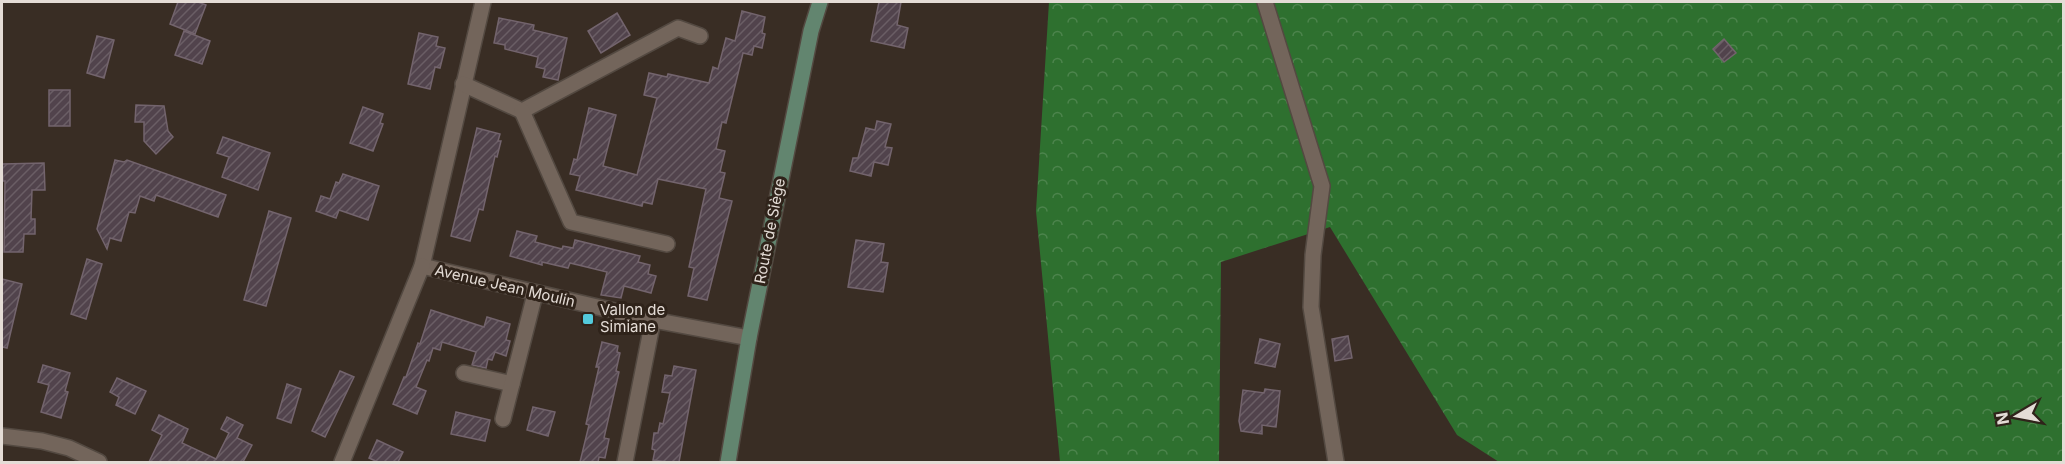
<svg xmlns="http://www.w3.org/2000/svg" width="2065" height="464" font-family="Inter,sans-serif">
<defs>
<pattern id="forest-crowns" width="20" height="18" patternUnits="userSpaceOnUse" patternTransform="scale(1.5)"><rect width="20" height="18" fill="#2e702f"/><path d="M2 6a3 3 0 1 1 6 0M12 15a3 3 0 1 1 6 0" fill="none" stroke="#4c844c"/></pattern>
<pattern id="building-hatch" width="6" height="6" patternUnits="userSpaceOnUse" patternTransform="scale(1.5)"><rect width="6" height="6" fill="#51434c"/><path d="M-1 1l2-2M0 6l6-6M5 7l2-2" fill="none" stroke="#6a5e65"/></pattern>
</defs>
<rect width="100%" height="100%" fill="#392d24"/>
<!-- forest -->
<path fill="url(#forest-crowns)" d="M1049 2H2063V462H1499L1457 435 1330 227 1221 262 1219 462H1060L1036 211Z"/>
<!-- building -->
<g fill="url(#building-hatch)" stroke="#73646d" stroke-width="1.5">
<path d="M178 2H198L206 5 195 34 170 24Z"/>
<path d="M879 2H901L897 25 908 28 904 48 871 41Z"/>
<path d="M742 11 765 17 762 33 765 34 762 48 754 46 752 55 743 53 726 123 722 122 716 149 725 151 720 172 725 173 719 198 732 201 707 300 688 296 694 268 689 267 706 189 658 179 652 204 643 202 642 206 576 190 580 176 570 174 574 159 577 160 589 108 616 115 603 166 637 175 657 98 644 95 649 73 667 77 668 74 709 83 713 67 718 69 726 38 735 41Z"/>
<path d="M617 13 630 35 601 53 588 31Z"/>
<path d="M499 18 534 25 533 30 567 38 558 80 543 77 545 69 536 67 538 57 505 49V45L494 43Z"/>
<path d="M184 31 210 41 202 64 175 55Z"/>
<path d="M419 33 438 37 436 46 445 48 440 68 435 67 430 89 408 84Z"/>
<path d="M97 36 114 40 104 78 87 73Z"/>
<path d="M1724 39 1736 53 1724 62 1713 49Z"/>
<rect x="49" y="90" width="21" height="36"/>
<path d="M136 105 164 106 168 131 173 137 156 154 144 141V122H135Z"/>
<path d="M363 107 383 114 380 123 383 124 373 151 350 143Z"/>
<path d="M877 121 891 124 885 147 892 148 888 165 874 162 871 176 850 171 853 158H858L866 128 875 130Z"/>
<path d="M477 128 500 134 498 141H501L497 157 495 156 483 210 479 209 470 241 451 236Z"/>
<path d="M223 137 270 153 258 190 222 177 229 157 217 153Z"/>
<path d="M115 160 124 162 127 160 226 195 218 217 156 195 154 201 140 196 135 213 129 212 121 241 110 238 107 249 97 229Z"/>
<path d="M44 163 45 190H32L31 219H35V234H24L23 252H4L5 181H3L2 164Z"/>
<path d="M343 174 379 186 368 220 339 210 336 218 316 211 321 196 330 199 336 182 339 183Z"/>
<path d="M269 211 291 218 266 306 244 300Z"/>
<path d="M517 231 537 236 535 242 562 249 563 246 573 248 575 240 640 256 638 262 650 265 648 274 656 276 651 293 624 286 621 298 601 295 607 272 570 263 568 268 542 262V265L510 256Z"/>
<path d="M856 240 884 244 881 262 888 263 883 292 848 287Z"/>
<path d="M87 259 102 264 86 319 71 314Z"/>
<path d="M2 279 22 284 7 348 2 347Z"/>
<path d="M431 310 484 327 487 317 510 324 506 340 510 341 506 356 495 352 492 360 488 359 486 368 472 365 476 352 442 342 440 350 433 348 429 361 427 360 416 387 426 391 417 414 393 404 404 377H406L418 343 420 344Z"/>
<path d="M1348 336 1352 358 1335 361 1332 339Z"/>
<path d="M1260 339 1280 344 1275 367 1255 363Z"/>
<path d="M602 342 618 346 617 352 620 353 616 371 619 372 604 438 609 439 605 458 599 457 598 462H580L589 425 586 424 599 367H596Z"/>
<path d="M43 365 70 373 65 391 68 392 61 418 41 412 49 385 38 382Z"/>
<path d="M674 366 696 370 679 462H668L653 460 655 450 652 449 654 433H658L660 423 663 424 670 393 662 392 665 375 672 376Z"/>
<path d="M340 371 354 377 325 437 312 431Z"/>
<path d="M117 378 146 391 135 414 116 405 119 397 110 392Z"/>
<path d="M287 384 301 389 291 423 277 418Z"/>
<path d="M1265 389 1280 391 1276 427 1262 425V434L1241 431 1239 421 1243 390 1264 393Z"/>
<path d="M533 407 555 412 548 436 527 430Z"/>
<path d="M456 412 490 420 485 441 451 434Z"/>
<path d="M159 415 188 429 182 443 216 459 229 433 221 429 227 417 243 425 237 438 252 445 243 462H149L162 435 152 430Z"/>
<path d="M377 440 403 452 398 462H378L369 458Z"/>
</g>
<g fill="none" stroke-linecap="round" stroke-linejoin="round">
<!-- street casing -->
<g stroke="#534941" stroke-width="18">
<g id="street">
<path d="M483 2 422 266 653 320 749 338"/>
<path d="M1265 2 1322 186 1313 255 1311 307 1336 462"/>
<path d="M463 84 522 111 678 28 700 36"/>
<path d="M522 111 571 222 667 244"/>
<path d="M464 373 512 384"/>
<path d="M503 419 535 294"/>
<path d="M2 436 42 441 69 448 99 462"/>
<path d="M342 462 422 266"/>
<path d="M625 462 653 320"/>
</g>
</g>
<!-- secondary casing -->
<g stroke="#534941" stroke-width="18">
<path id="secondary" d="M728 462 749 338 811 31 820 2"/>
</g>
<!-- street -->
<use href="#street" stroke="#73655b" stroke-width="15"/>
<!-- secondary -->
<use href="#secondary" stroke="#62856f" stroke-width="15"/>
</g>
<!-- markers -->
<rect fill="#53cadc" stroke="#2f231a" stroke-width="2" x="582" y="313" width="12" height="12" rx="3"/>
<g text-anchor="middle" stroke-width="6" stroke-linejoin="round" paint-order="stroke">
<!-- street labels -->
<g font-size="15" fill="#e4dcd6" stroke="#2f231a">
<text transform="translate(770 231) rotate(-79)" y="5">Route de Siège</text>
<text transform="translate(505 286) rotate(13)" y="5">Avenue Jean Moulin</text>
</g>
<!-- poi labels -->
<g font-size="15" fill="#e4dcd6" stroke="#2f231a" text-anchor="start">
<text x="600" y="315">Vallon de<tspan x="600" dy="17">Simiane</tspan></text>
</g>
</g>
<!-- border -->
<rect width="2065" height="464" fill="none" stroke="#e4dcd6" stroke-width="6"/>
<!-- north arrow -->
<g transform="translate(2017 416) rotate(260)" stroke="#2f231a" stroke-width="4.5" paint-order="stroke">
<path d="M0-4.5L10 22L0 15L-10 22Z" fill="#e4dcd6"/>
<text y="-9" font-size="16" font-weight="bold" text-anchor="middle" fill="#e4dcd6">N</text>
</g>
</svg>
